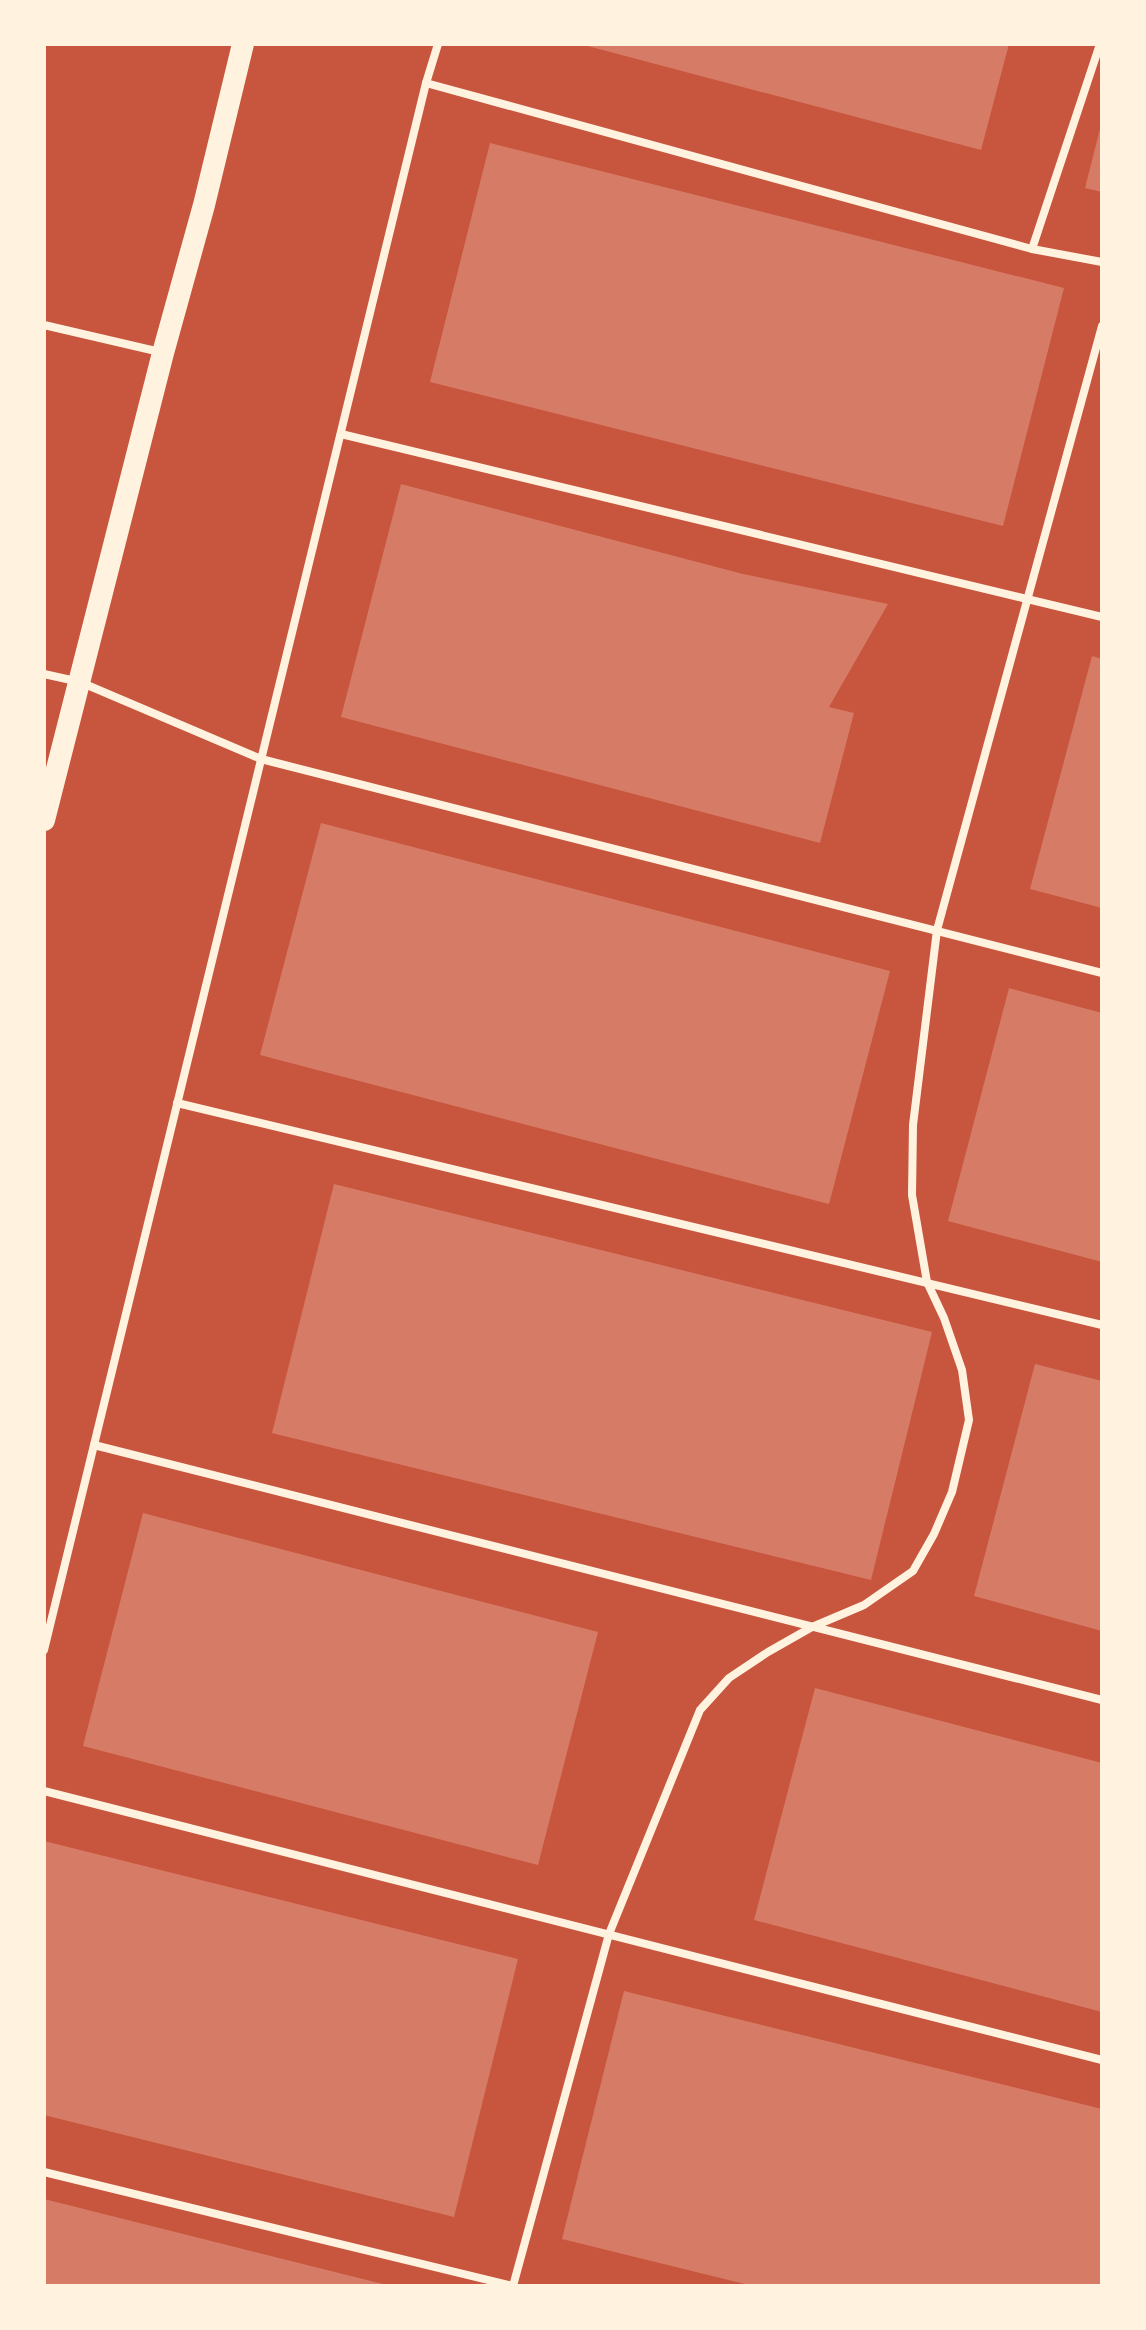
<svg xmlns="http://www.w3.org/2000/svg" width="1146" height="2330" font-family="'PT Sans Narrow',sans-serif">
<rect width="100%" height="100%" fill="#c8553d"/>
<!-- building -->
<g fill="#d67c66">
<path d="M580 44H1009L981 150Z"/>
<path d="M1101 125H1102V192L1085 188Z"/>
<path d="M490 143 1064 288 1003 526 430 382Z"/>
<path d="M401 484 743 574 888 604 829 707 854 713 820 843 341 717Z"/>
<path d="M1092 656 1102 659V908L1030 889Z"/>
<path d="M321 823 890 971 829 1204 260 1055Z"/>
<path d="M1009 988 1102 1013V1262L948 1221Z"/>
<path d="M334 1184 932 1332 871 1580 272 1433Z"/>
<path d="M1035 1364 1102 1381V1631L974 1596Z"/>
<path d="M143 1513 598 1632 538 1865 83 1746Z"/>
<path d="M815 1688 1102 1763V2012L754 1920Z"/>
<path d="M44 1841 518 1959 454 2217 44 2115Z"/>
<path d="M624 1991 1102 2109V2286H753L562 2239Z"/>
<path d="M44 2199 387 2285V2286H44Z"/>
</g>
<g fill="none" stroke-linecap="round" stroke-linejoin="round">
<!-- minor -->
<g stroke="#fff3e0" stroke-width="8">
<path d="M426 83 1032 249 1102 262"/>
<path d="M1032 249 1100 44"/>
<path d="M44 325 160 352"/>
<path d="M341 434 1102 617"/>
<path d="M44 674 80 682 261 759 1102 973"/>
<path d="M177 1103 1102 1325"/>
<path d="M94 1445 1102 1700"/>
<path d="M44 1650 426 83 438 44"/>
<path d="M44 1791 1102 2060"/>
<path d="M44 2172 513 2286"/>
<path d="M513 2286 609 1934 700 1710 729 1678 768 1652 812 1627 864 1605 913 1571 934 1534 952 1492 969 1420 962 1370 944 1318 927 1282 912 1195 913 1125 937 930 1102 326"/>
</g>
<!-- trunk -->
<path stroke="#fff3e0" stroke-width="22" d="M44 820 163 353 204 205 243 44"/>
</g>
<!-- border -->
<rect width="1146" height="2330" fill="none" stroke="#fff3e0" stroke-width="92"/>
</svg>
